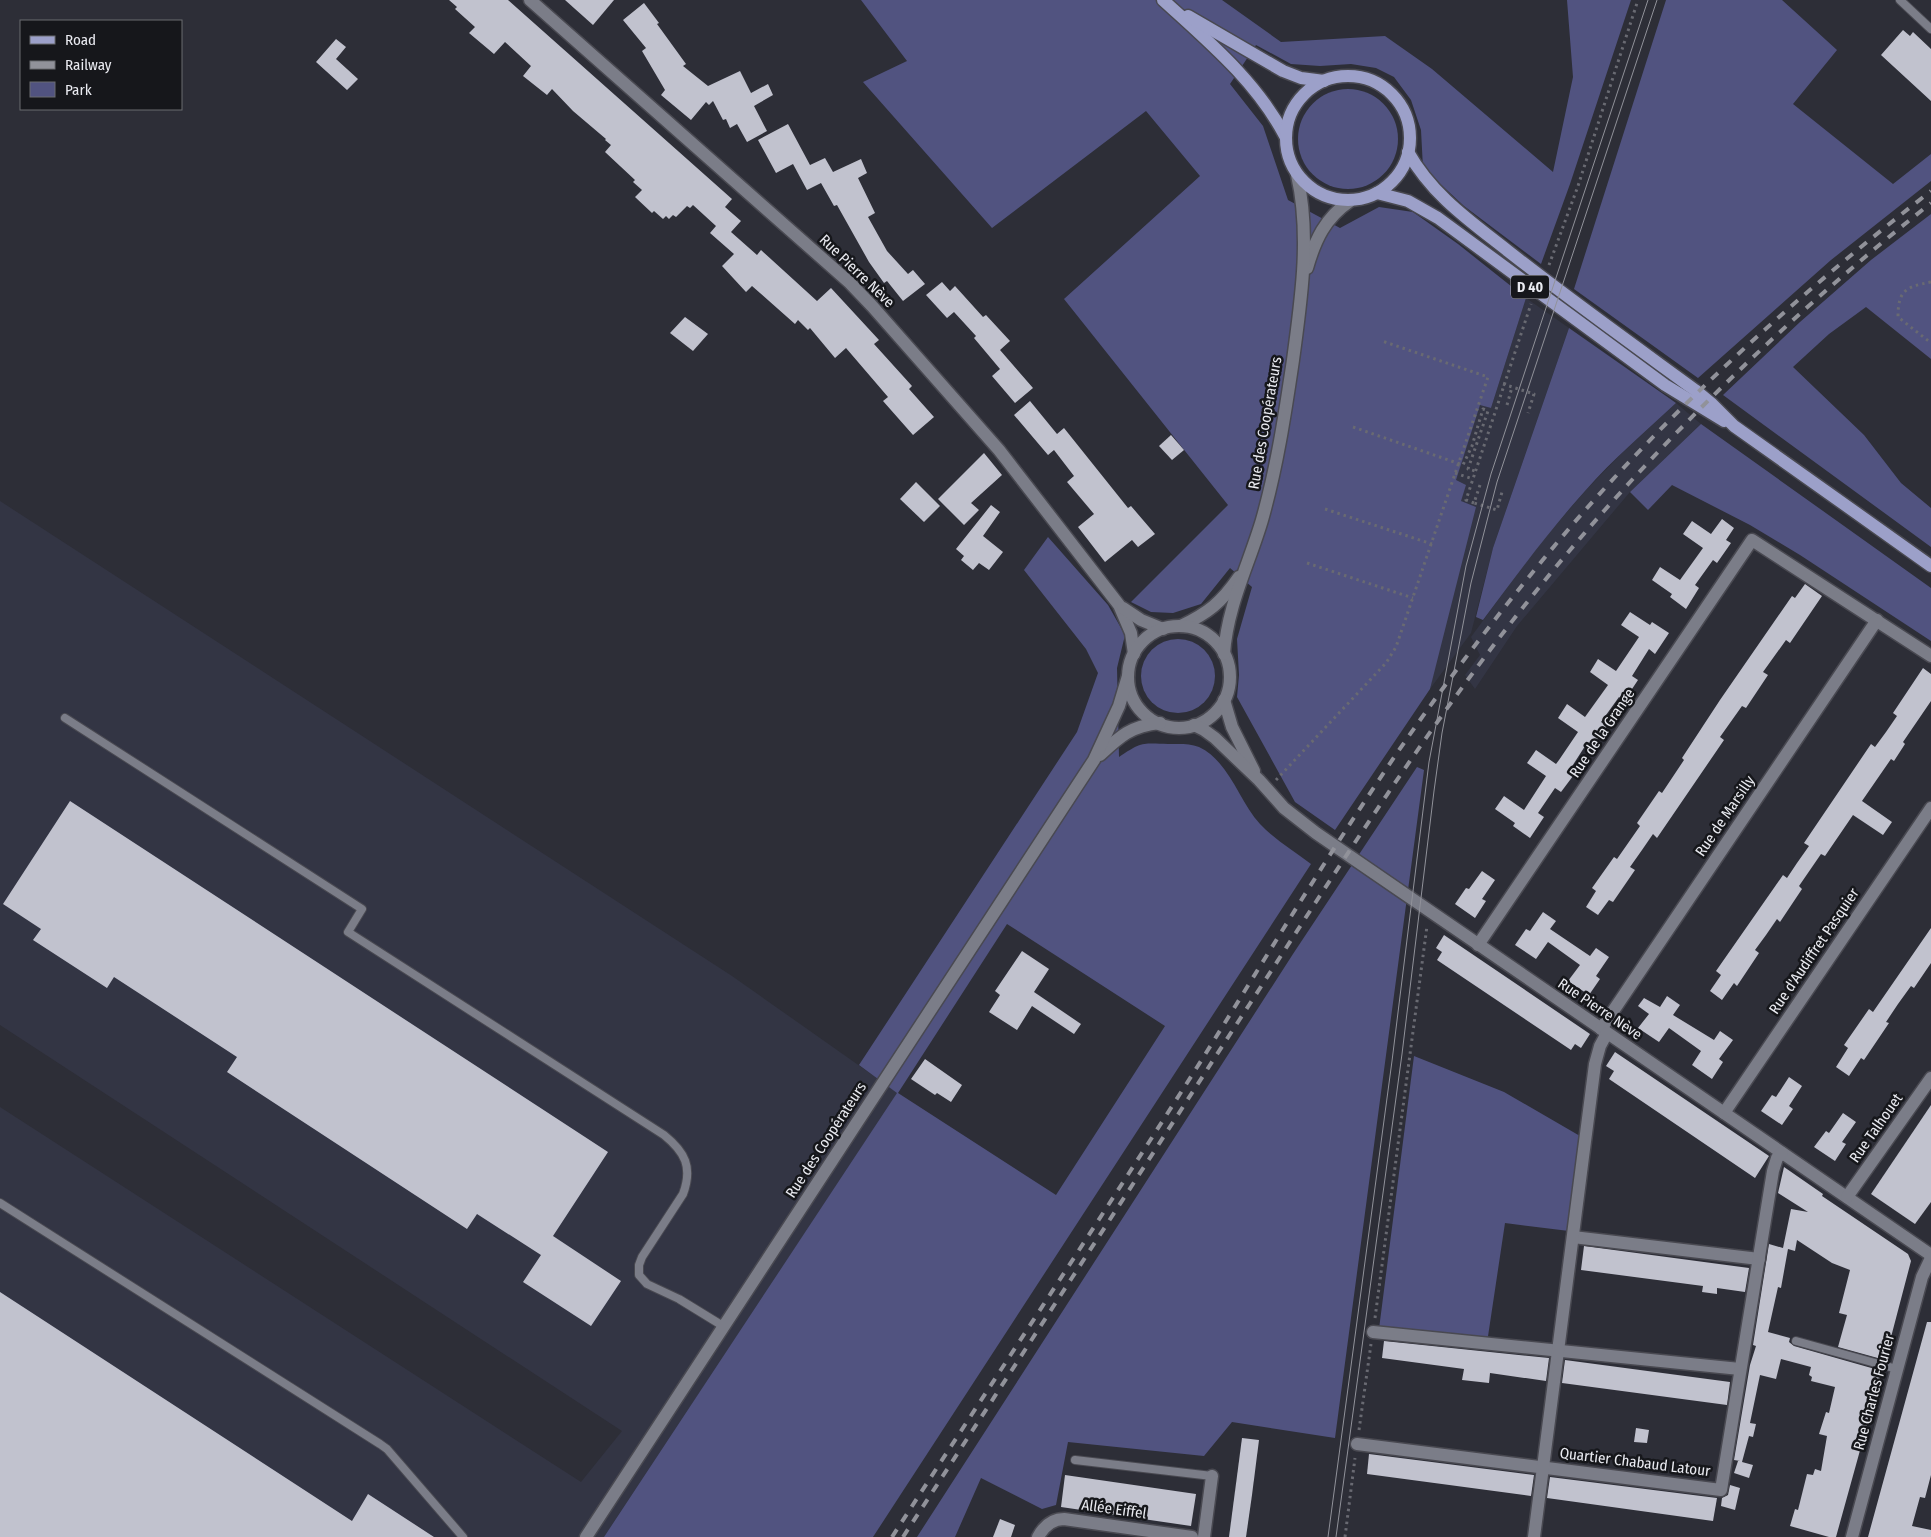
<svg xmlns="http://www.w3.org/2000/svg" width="1931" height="1537" font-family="'Fira Sans Condensed',sans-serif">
<rect width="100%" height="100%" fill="#2d2e37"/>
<!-- built -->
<g fill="#333544">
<path d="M1526 298 1569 328 1493 548 1471 633 1430 689 1453 580 1475 507 1460 501 1455 481 1480 404 1491 408Z"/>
<path d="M1676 403 1701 424 1630 492 1517 626 1475 689 1465 675 1480 655 1471 637 1536 548 1586 490 1622 453Z"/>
<path d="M0 501 732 976 898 1093 604 1537H0V1107L581 1482 622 1431 0 1025Z"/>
</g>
<!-- green -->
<g fill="#515380" fill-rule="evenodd">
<path d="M861 0H1222L1281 42 1385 36 1432 69 1553 172 1573 77 1567 0H1631L1570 184 1541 264 1464 206 1423 168 1421 130 1411 100 1394 77 1376 68 1351 64 1320 66 1291 64 1256 45 1230 84 1263 126 1288 200 1340 228 1379 207 1413 212 1458 244 1526 298 1491 408 1480 405 1456 480 1466 485 1461 501 1476 507 1430 689 1335 830 1295 802 1237 697 1239 675 1237 639 1252 587 1230 568 1201 604 1173 613 1151 612 1131 602 1228 505 1064 299 1200 176 1146 111 992 228 863 82 907 61Z"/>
<path d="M1666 0H1782L1837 50 1793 104 1893 184 1931 154V181L1831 260 1698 378 1574 289Z"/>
<circle cx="1348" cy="139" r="50"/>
<path d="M1931 214V359L1866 307 1829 334 1793 367 1864 435 1901 483 1931 508V547L1723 395 1800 322 1871 260Z"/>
<path d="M1569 328 1676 403C1645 432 1613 459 1585 491 1548 532 1516 576 1483 620L1476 617 1493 548Z"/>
<path d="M1701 424 1931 588V641L1800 555 1750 525 1672 485 1648 510 1630 492Z"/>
<path d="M1048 537 1108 605 1125 635 1117 668 1119 757C1141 742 1142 743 1168 744 1178 744 1189 743 1199 747 1229 761 1239 801 1260 824 1274 839 1294 851 1311 864L873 1537H604L897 1093 859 1065 1077 732 1098 673 1086 649 1024 570ZM1007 924 1165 1026 1056 1195 898 1093Z"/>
<circle cx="1178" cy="676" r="37"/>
<path d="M1417 767 1424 770 1335 1438 1232 1422 1204 1456 1068 1442 1056 1505 1042 1509 981 1478 955 1537H917L1293 954Z"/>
<path d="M1414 1056 1504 1092 1580 1136 1569 1231 1505 1223 1487 1343 1379 1329Z"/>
</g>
<!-- building -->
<g fill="#c1c2ce">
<path d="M449 0H508L732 199 725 207 741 221 731 232 757 255 761 250 817 301 831 288 879 340 874 344 912 386 909 389 934 417 913 435 883 401 888 397 846 348 835 358 810 328 808 330 798 320 795 324 752 286 746 292 722 266 734 254 710 233 716 226 693 205 690 208 687 206 676 217 673 215 669 219 666 216 663 219 654 211 652 213 635 197 642 190 633 182 635 180 605 152 611 145 605 140 606 139 573 111 552 89 547 95 523 76 531 66 505 42 494 54 469 33 475 27 455 9 457 7Z"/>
<path d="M565 0H614L593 25Z"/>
<path d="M644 3 659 23 657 24 686 64 683 66 708 86 740 71 751 93 768 84 773 95 754 106 767 131 747 142 737 124 730 128 726 119 723 120 713 101 709 105 706 102 691 120 661 95 665 90 642 51 646 48 623 20Z"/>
<path d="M1903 30 1910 36 1913 32 1931 49V101L1881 55Z"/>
<path d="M336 39 346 47 336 59 358 79 347 90 316 62Z"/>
<path d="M788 124 810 165 825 158 833 172 861 159 867 173 858 178 875 213 868 217 887 251 908 274 913 270 925 284 903 301 887 281 884 283 869 262 837 205 834 206 821 183 807 190 793 164 776 173 758 140Z"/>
<path d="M942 282 950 291 955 286 983 317 986 315 1010 341 1000 350 1033 388 1015 403 992 376 1000 369 974 338 976 336 954 312 947 318 926 295Z"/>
<path d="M685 317 708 334 693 351 670 333Z"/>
<path d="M1030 401 1057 434 1064 428 1128 508 1131 506 1155 534 1138 547 1132 540 1105 562 1078 527 1094 514 1067 482 1074 476 1054 450 1048 455 1014 415Z"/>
<path d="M1171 435 1184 450 1172 460 1159 446Z"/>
<path d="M984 453 1002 475 971 503 979 510 964 525 938 499Z"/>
<path d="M916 482 940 506 924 522 900 499Z"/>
<path d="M991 505 1000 512 983 536 1003 552 989 570 979 563 973 570 961 560 964 556 956 549Z"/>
<path d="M1722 519 1734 528 1726 540 1731 543 1717 563 1713 560 1695 585 1699 588 1686 609 1670 597 1672 594 1652 580 1660 567 1680 580 1703 548 1683 534 1692 521 1711 534Z"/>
<path d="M1805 584 1822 596 1790 643 1786 640 1763 672 1768 675 1746 708 1742 706 1720 737 1724 740 1657 838 1653 834 1642 850 1630 867 1635 870 1613 902 1609 900 1598 915 1586 907 1596 891 1592 888 1614 857 1617 859 1640 826 1637 823 1659 791 1662 793 1684 760 1682 758 1720 700 1792 596 1795 598Z"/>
<path d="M1630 612 1650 625 1652 622 1669 633 1655 654 1649 649 1632 676 1638 680 1624 701 1619 697 1601 722 1607 726 1592 747 1587 743 1571 768 1576 772 1561 792 1555 788 1538 813 1544 817 1530 838 1513 826 1515 823 1495 809 1504 796 1524 810 1546 776 1527 763 1536 750 1556 764 1559 760 1578 732 1558 718 1567 704 1585 717 1608 685 1590 672 1598 659 1616 671 1639 637 1621 625Z"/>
<path d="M1923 668 1931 674V701L1903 742 1905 744 1894 761 1891 759 1862 801 1892 822 1883 835 1853 815 1825 856 1821 854 1799 886 1802 889 1780 922 1777 919 1766 935 1755 950 1759 953 1737 986 1734 983 1722 1000 1710 991 1721 975 1716 971 1783 875 1787 878 1797 863 1809 846 1804 843 1871 744 1875 747 1886 732 1897 716 1893 713Z"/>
<path d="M70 801 608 1152 553 1236 621 1281 591 1326 523 1282 541 1255 477 1214 467 1229 227 1072 237 1057 114 977 107 988 33 940 41 929 3 904Z"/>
<path d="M1482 871 1495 880 1482 899 1486 901 1475 918 1455 904 1466 888 1469 889Z"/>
<path d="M1543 912 1556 921 1550 929 1590 956 1596 948 1609 957 1596 976 1600 979 1589 995 1568 981 1580 965 1548 942 1536 959 1515 945 1526 929 1530 931Z"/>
<path d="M1931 928V963L1914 988 1911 986 1898 1004 1886 1022 1889 1023 1864 1060 1861 1058 1849 1076 1836 1067 1848 1048 1844 1045 1869 1009 1873 1012Z"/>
<path d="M1444 935 1590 1034 1581 1048 1575 1044 1571 1050 1437 960 1442 952 1436 948Z"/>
<path d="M1022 951 1049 969 1034 992 1081 1024 1074 1034 1032 1006 1017 1030 989 1012 1000 995 995 991Z"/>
<path d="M1667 996 1680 1005 1673 1015 1714 1040 1720 1031 1733 1040 1719 1059 1723 1062 1712 1079 1692 1065 1701 1051 1669 1028 1659 1042 1638 1028 1649 1014 1638 1006 1644 998 1660 1007Z"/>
<path d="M1615 1052 1769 1156 1755 1178 1609 1079 1614 1071 1606 1066Z"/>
<path d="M925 1059 962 1085 951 1102 937 1093 935 1095 911 1079Z"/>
<path d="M1789 1077 1802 1086 1789 1106 1793 1109 1782 1125 1761 1111 1772 1095 1776 1097Z"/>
<path d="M1931 1105V1202L1915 1224 1871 1194Z"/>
<path d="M1843 1113 1856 1122 1842 1142 1846 1144 1835 1161 1814 1147 1826 1131 1829 1133Z"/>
<path d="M1784 1167 1823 1194 1822 1196 1908 1254 1911 1261 1885 1360 1838 1347 1847 1315 1839 1313 1850 1270 1832 1263 1797 1240 1795 1251 1788 1249 1781 1288 1778 1287 1768 1332 1790 1338 1789 1342 1794 1346 1882 1371 1836 1537H1829L1790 1526 1795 1509 1798 1510 1807 1474 1813 1475 1815 1469 1821 1471 1827 1436 1819 1434 1826 1412 1829 1413 1835 1387 1811 1381 1812 1377 1809 1375 1811 1367 1781 1359 1776 1379 1760 1375 1750 1423 1756 1424 1753 1437 1749 1436 1742 1462 1753 1465 1749 1478 1734 1473 1738 1461H1740L1734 1460 1750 1365 1756 1346 1753 1345 1769 1244 1783 1248 1791 1209 1808 1212 1778 1193Z"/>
<path d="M1584 1246 1749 1268 1745 1292 1717 1288V1294L1702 1292 1703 1286 1581 1270Z"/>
<path d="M0 1292 352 1521 368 1494 434 1537H0Z"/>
<path d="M1927 1322H1931V1475L1925 1498 1920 1497 1912 1526 1931 1530V1537H1868Z"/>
<path d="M1384 1341 1549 1358 1546 1381 1490 1373 1489 1383 1462 1380 1464 1369 1382 1358Z"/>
<path d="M1565 1360 1730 1382 1727 1405 1562 1383Z"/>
<path d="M1636 1428 1649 1430 1647 1443 1634 1442Z"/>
<path d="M1242 1438 1259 1440 1252 1495 1246 1537H1229Z"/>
<path d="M1369 1454 1534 1475 1531 1496 1367 1474Z"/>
<path d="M1065 1475 1196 1494 1191 1526 1061 1507Z"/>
<path d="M1550 1477 1717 1498 1713 1521 1547 1498Z"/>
<path d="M1730 1485 1740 1488 1735 1510 1721 1506 1722 1498 1728 1495Z"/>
<path d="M1000 1519 1015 1525 1011 1537H993Z"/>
</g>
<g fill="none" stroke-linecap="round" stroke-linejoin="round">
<!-- service casing -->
<g stroke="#494951" stroke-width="10">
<g id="service">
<path d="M1900 0 1931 29"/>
<path d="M65 718 362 909 348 932 664 1135C685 1152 693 1167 683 1194L642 1257 639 1265V1275L647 1284 679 1299 723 1326"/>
<path d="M0 1203 380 1444 387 1449 463 1537"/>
<path d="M1796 1341 1897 1369"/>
<path d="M1075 1460 1212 1476"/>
</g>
</g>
<!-- minor casing -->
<g stroke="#494951" stroke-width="15">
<g id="minor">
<path d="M530 0 850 283 872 306 999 450 1119 605 1131 633 1134 654"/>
<path d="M1307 268C1315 240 1325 218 1350 201"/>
<path d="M1123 608 1141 620 1163 629"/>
<path d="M1181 626C1208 613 1221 603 1239 577"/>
<circle cx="1179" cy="677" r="51"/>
<path d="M1224 654C1227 607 1249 564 1262 520 1277 467 1285 414 1293 360 1301 300 1311 236 1297 175"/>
<path d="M1224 700 1232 727 1254 771"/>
<path d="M1194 725 1204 730 1215 738 1259 780 1284 808 1316 833 1931 1255"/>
<path d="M1100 755C1120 736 1131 726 1160 723"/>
<path d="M1478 945 1752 540 1931 656"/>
<path d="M1601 1029 1877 620"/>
<path d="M1724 1113 1931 808"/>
<path d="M1847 1197 1931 1078"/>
<path d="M1573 1237 1759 1259"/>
<path d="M1373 1332 1740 1369"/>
<path d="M1357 1444 1721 1490 1773 1171 1777 1158 1782 1153"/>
<path d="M586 1537 1094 760 1119 706 1128 676"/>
<path d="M1038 1537C1044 1526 1052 1519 1064 1519L1192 1537"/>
<path d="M1204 1537 1212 1476"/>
<path d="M1534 1537 1595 1064 1600 1046 1607 1033"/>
<path d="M1852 1537 1922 1277 1931 1258"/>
</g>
</g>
<!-- primary casing -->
<g stroke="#494951" stroke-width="15">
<g id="primary">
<path d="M1163 0C1209 42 1256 81 1285 136"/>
<path d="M1188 16 1283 71 1301 78 1324 81"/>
<circle cx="1348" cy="138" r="62"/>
<path d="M1408 152C1432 195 1470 221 1508 251 1569 299 1632 344 1695 390L1712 404 1734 426 1931 566"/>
<path d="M1377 193 1408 201 1438 218 1665 385 1724 421"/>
</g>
</g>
<!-- path -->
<g stroke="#696a72" stroke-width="3" stroke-dasharray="2.5 4" stroke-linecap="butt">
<path d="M1549 265 1578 186 1638 0"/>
<path d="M1931 282C1906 287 1898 290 1898 317L1931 343"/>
<path d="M1503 384 1534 394 1528 413"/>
<path d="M1507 405 1512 387"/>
<path d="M1353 427 1463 465 1472 446 1483 409 1488 411 1468 469 1475 471"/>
<path d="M1455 473 1473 479"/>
<path d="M1480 485 1474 503 1497 510 1502 492"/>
<path d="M1474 503 1466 500 1531 304"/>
<path d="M1325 509 1432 544"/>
<path d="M1307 563 1413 598"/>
<path d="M1276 780 1386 663 1396 647 1488 377 1382 341"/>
<path d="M1375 1318 1427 926"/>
<path d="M1359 1430 1371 1344"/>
<path d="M1345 1537 1355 1458"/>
</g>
<!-- service -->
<use href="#service" stroke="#7b7d88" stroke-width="8"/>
<!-- minor -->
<use href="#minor" stroke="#7b7d88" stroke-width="12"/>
<!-- primary -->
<use href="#primary" stroke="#9ca0c9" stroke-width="12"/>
<!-- tram -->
<g stroke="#91929a" stroke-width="1">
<path d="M1328 1537 1392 1061 1429 762 1466 566 1491 474 1648 0"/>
<path d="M1336 1537 1402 1054 1434 791 1442 733 1471 583 1497 482 1657 0"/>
</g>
<!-- rail -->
<g stroke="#91929a" stroke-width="4" stroke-dasharray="9 9" stroke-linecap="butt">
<path d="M892 1537C995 1378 1099 1221 1201 1061 1265 959 1327 856 1395 756 1445 683 1499 612 1556 544 1666 413 1796 296 1931 191"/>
<path d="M903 1537C1010 1373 1117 1209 1223 1045 1310 912 1394 777 1490 650 1616 483 1767 333 1931 203"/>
</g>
</g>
<g text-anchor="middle" stroke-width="5" stroke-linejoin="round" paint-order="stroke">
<!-- shield labels -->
<rect fill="#16171b" stroke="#aaabb1" stroke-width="1" x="1511" y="275.5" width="38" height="23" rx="4"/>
<g font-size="14" font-weight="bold" fill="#eaebf1">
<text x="1530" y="292">D 40</text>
</g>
<!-- street labels -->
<g font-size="15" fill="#eaebf1" stroke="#16171b">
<text transform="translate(857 271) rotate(44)" y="5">Rue Pierre Nève</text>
<text transform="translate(1265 423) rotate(-80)" y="5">Rue des Coopérateurs</text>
<text transform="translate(1602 733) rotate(-56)" y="5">Rue de la Grange</text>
<text transform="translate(1725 816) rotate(-56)" y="5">Rue de Marsilly</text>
<text transform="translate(1814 951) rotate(-56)" y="5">Rue d'Audiffret Pasquier</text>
<text transform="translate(1600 1009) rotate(34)" y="5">Rue Pierre Nève</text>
<text transform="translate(1876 1128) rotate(-55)" y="5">Rue Talhouet</text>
<text transform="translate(826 1140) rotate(-57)" y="5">Rue des Coopérateurs</text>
<text transform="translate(1874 1392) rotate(-75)" y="5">Rue Charles Fourier</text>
<text transform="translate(1635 1462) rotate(7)" y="5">Quartier Chabaud Latour</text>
<text transform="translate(1114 1509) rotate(8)" y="5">Allée Eiffel</text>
</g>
</g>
<!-- legend -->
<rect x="20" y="20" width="162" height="90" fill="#16171b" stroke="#6b6c71"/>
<rect x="30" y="36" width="25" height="8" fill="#9ca0c9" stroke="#6b6c71"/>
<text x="65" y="45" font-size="15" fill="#eaebf1">Road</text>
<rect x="30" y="61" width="25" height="8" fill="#91929a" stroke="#6b6c71"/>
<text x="65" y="70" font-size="15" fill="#eaebf1">Railway</text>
<rect x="30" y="82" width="25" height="15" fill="#515380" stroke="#6b6c71"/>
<text x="65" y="95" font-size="15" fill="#eaebf1">Park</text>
</svg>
